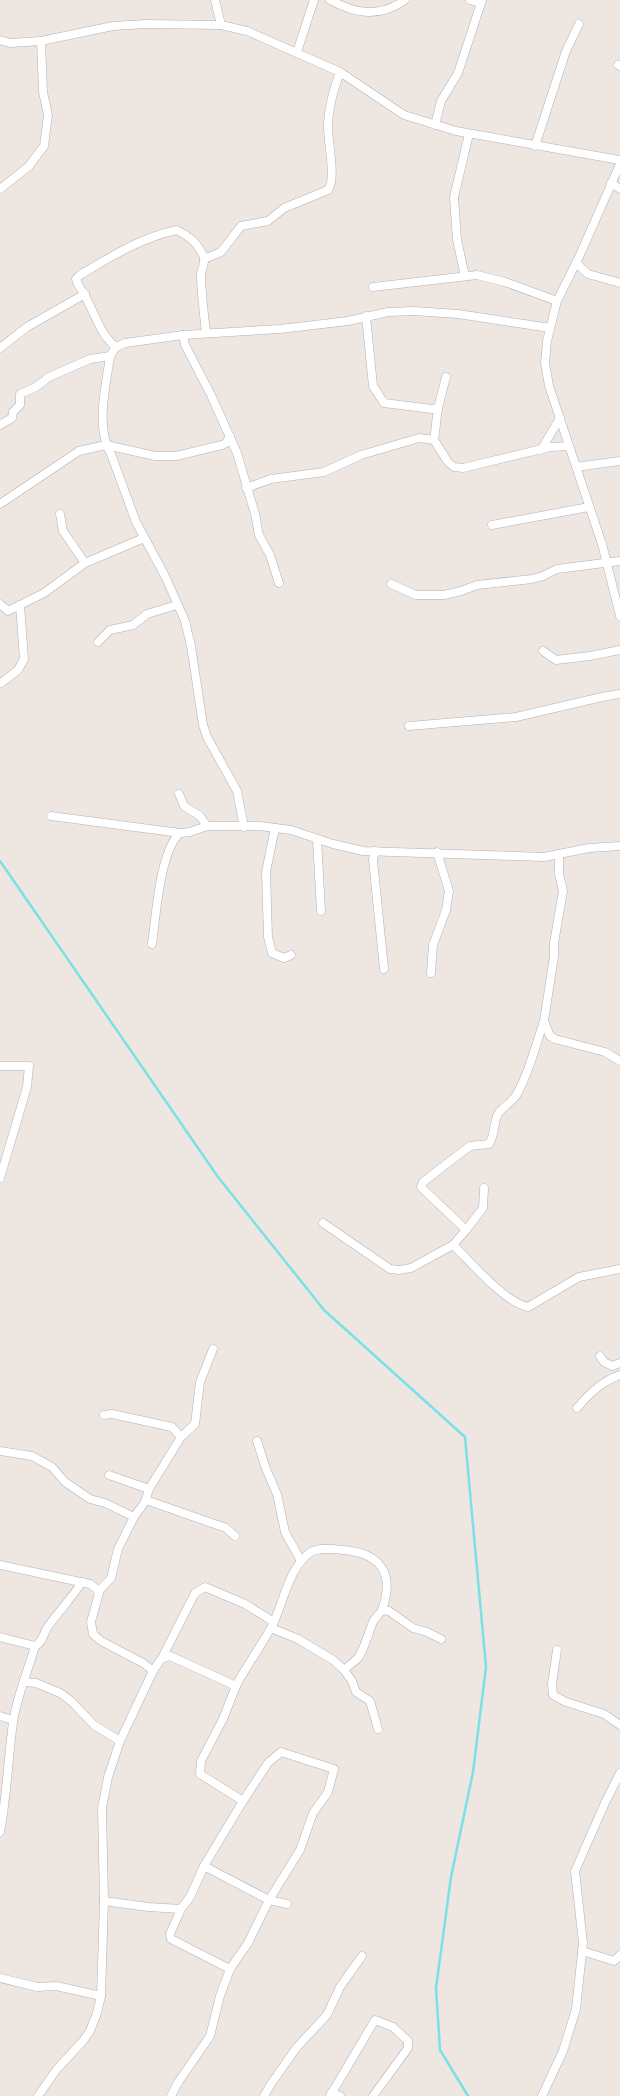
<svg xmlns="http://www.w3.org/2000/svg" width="620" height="2096" font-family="Figtree,sans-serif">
<rect width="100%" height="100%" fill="#eee6e1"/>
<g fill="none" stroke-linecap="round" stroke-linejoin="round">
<!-- stream -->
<path stroke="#7be1e9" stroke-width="2.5" d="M0 861 218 1177 324 1310 465 1437 486 1667 473 1772 451 1877 436 1988 440 2050 468 2096"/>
<!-- minor casing -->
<g stroke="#aeb2b9" stroke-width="9">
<g id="minor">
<path d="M215 0 221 25"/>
<path d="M330 0C356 14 379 18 405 0"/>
<path d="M470 0 480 3"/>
<path d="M0 40 10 43 41 41 113 26 146 24 221 25 247 31 340 72 404 115 456 131 620 160"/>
<path d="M297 52 314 0"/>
<path d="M618 65 620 66"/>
<path d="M435 125 441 101 458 73 482 0"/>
<path d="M535 146 566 51 579 24"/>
<path d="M620 164 579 257 557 301 547 341 545 363 549 386 602 544 620 616"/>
<path d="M611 183 620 189"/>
<path d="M0 189 29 166 44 146 48 115 43 92 41 41"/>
<path d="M204 259 221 252 241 226 268 221 284 208 328 190C337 178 327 141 328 123 329 106 334 88 340 72"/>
<path d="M576 263 588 274 620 283"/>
<path d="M465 276 457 240 454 197 469 134"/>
<path d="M373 287 477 275 505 282 557 301"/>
<path d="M366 316 373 386 384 403 432 409 438 408"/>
<path d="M183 335 185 345 211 395 237 453 255 514 259 535 270 555 279 583"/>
<path d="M116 347C100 335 95 313 85 296 82 289 78 287 76 279L80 275C110 257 142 237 177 230 190 237 199 244 204 258 205 262 202 269 201 273 201 293 204 313 206 333"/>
<path d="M0 348 27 327 85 294"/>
<path d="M446 377 438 408 434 440 448 462 454 467 463 468 550 447 569 446"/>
<path d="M0 425 12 418 13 412 20 405V394L36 387 49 377 90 359 110 356"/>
<path d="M541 450 560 418"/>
<path d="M576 467 620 461"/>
<path d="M246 488 271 479 324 472 361 455 419 438 434 440"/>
<path d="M0 504 79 451 106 445 155 456H176L222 445 226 443 230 436"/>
<path d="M60 514 63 531 85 563"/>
<path d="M492 525 589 507"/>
<path d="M391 584 416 595H444L461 591 477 585 532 579 543 576 557 569 620 561"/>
<path d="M0 604 8 611 44 593 85 563 144 538"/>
<path d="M98 642 110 630 133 625 147 614 177 605"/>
<path d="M543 651 556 660 590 656 620 650"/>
<path d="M1 683 18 670 24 659 20 605"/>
<path d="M409 726 516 717 602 697 620 694"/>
<path d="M179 794 184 806 200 816 207 826"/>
<path d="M51 816 180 833 190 832 207 826H260L291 830 333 844 363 851 544 857 589 848 620 846"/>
<path d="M244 827 237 791 207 737 203 725 191 646 185 621 165 576 136 522 111 454C95 427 106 386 110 356L116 347 125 343 183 335 280 329 348 321 388 312 414 311 458 314 550 328"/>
<path d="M275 828 266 872 268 937 272 953 284 958 291 955"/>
<path d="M317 839 321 911"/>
<path d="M375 851 373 860 384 969"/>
<path d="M559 854V874L563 891 554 943V956L544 1021 550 1036 555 1039 605 1052 620 1061"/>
<path d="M152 944C156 916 160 850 180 833"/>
<path d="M431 973 433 945 446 910 449 891 437 852"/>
<path d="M0 1066H29L27 1087 0 1178"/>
<path d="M323 1223 390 1269 399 1270 411 1268 453 1245 466 1230 421 1187 423 1182 470 1146 489 1144C495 1135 493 1124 498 1114 503 1106 513 1102 517 1094 529 1073 536 1044 544 1021"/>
<path d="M466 1230 483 1208 484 1188"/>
<path d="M453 1245C471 1262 504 1302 528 1307L579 1277 620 1269"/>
<path d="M600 1356 604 1362 612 1366 620 1363"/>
<path d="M577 1408C589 1394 602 1381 620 1375"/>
<path d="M104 1415 112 1414 172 1427 181 1437 149 1489"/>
<path d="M181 1437 195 1424 200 1382 213 1349"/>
<path d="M257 1441 266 1469 277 1494 285 1532 301 1561"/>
<path d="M0 1451 32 1456 52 1467 65 1482 90 1499 105 1503 134 1517"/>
<path d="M146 1500 226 1528 235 1536"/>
<path d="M0 1565 90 1584 98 1590 99 1593 91 1622 93 1634 101 1641 143 1663 153 1671"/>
<path d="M98 1592 111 1578 118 1549 134 1517 145 1502 149 1489 109 1475"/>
<path d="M382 1610 389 1611 413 1628 427 1632 441 1639"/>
<path d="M271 1628 298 1639 333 1660 344 1670 352 1681 356 1692 370 1701 378 1729"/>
<path d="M0 1637 35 1646C43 1642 43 1635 47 1628 58 1612 72 1598 82 1582"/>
<path d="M557 1650 552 1684 553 1695 566 1702 604 1714 620 1725"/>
<path d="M162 1658 195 1593 205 1587 245 1604 274 1622"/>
<path d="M24 1682 36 1683 60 1693 71 1701 94 1725 120 1741"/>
<path d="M0 1716 13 1720"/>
<path d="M0 1832C7 1796 8 1759 13 1722 17 1696 28 1671 35 1646"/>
<path d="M204 1866 269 1900 287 1904"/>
<path d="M104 1901 148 1907 181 1909 190 1897 204 1866 243 1801 200 1774 201 1761 223 1719 236 1686"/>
<path d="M582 1951 614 1961 620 1955"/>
<path d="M230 1969 248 1943 269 1900 300 1850 313 1813 328 1792 334 1769 281 1752 268 1763 243 1801"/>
<path d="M0 1978 37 1987 56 1986 101 1996"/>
<path d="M331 2093 340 2096"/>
<path d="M38 2096 57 2069 83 2041 90 2031 97 2013 101 1996 104 1901 102 1808 108 1777 120 1741 153 1671 162 1658 170 1656 236 1686C247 1665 262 1645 273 1624 283 1603 290 1565 311 1552 319 1547 334 1549 343 1550 381 1553 395 1574 382 1610 380 1614 375 1617 373 1622 369 1631 364 1650 358 1658 354 1662 348 1666 344 1670"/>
<path d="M171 2096 179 2081 210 2036 220 1996 230 1969 171 1939 170 1934 181 1909"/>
<path d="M264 2096 271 2084 297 2047 327 2015 340 1987 362 1956"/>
<path d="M330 2096 375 2020 393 2027 408 2041V2048L373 2096"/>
<path d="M542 2096 563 2051 576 2009 583 1943 575 1871 605 1803 620 1773"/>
</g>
</g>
<!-- minor -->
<use href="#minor" stroke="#fff" stroke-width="8"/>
</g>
</svg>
